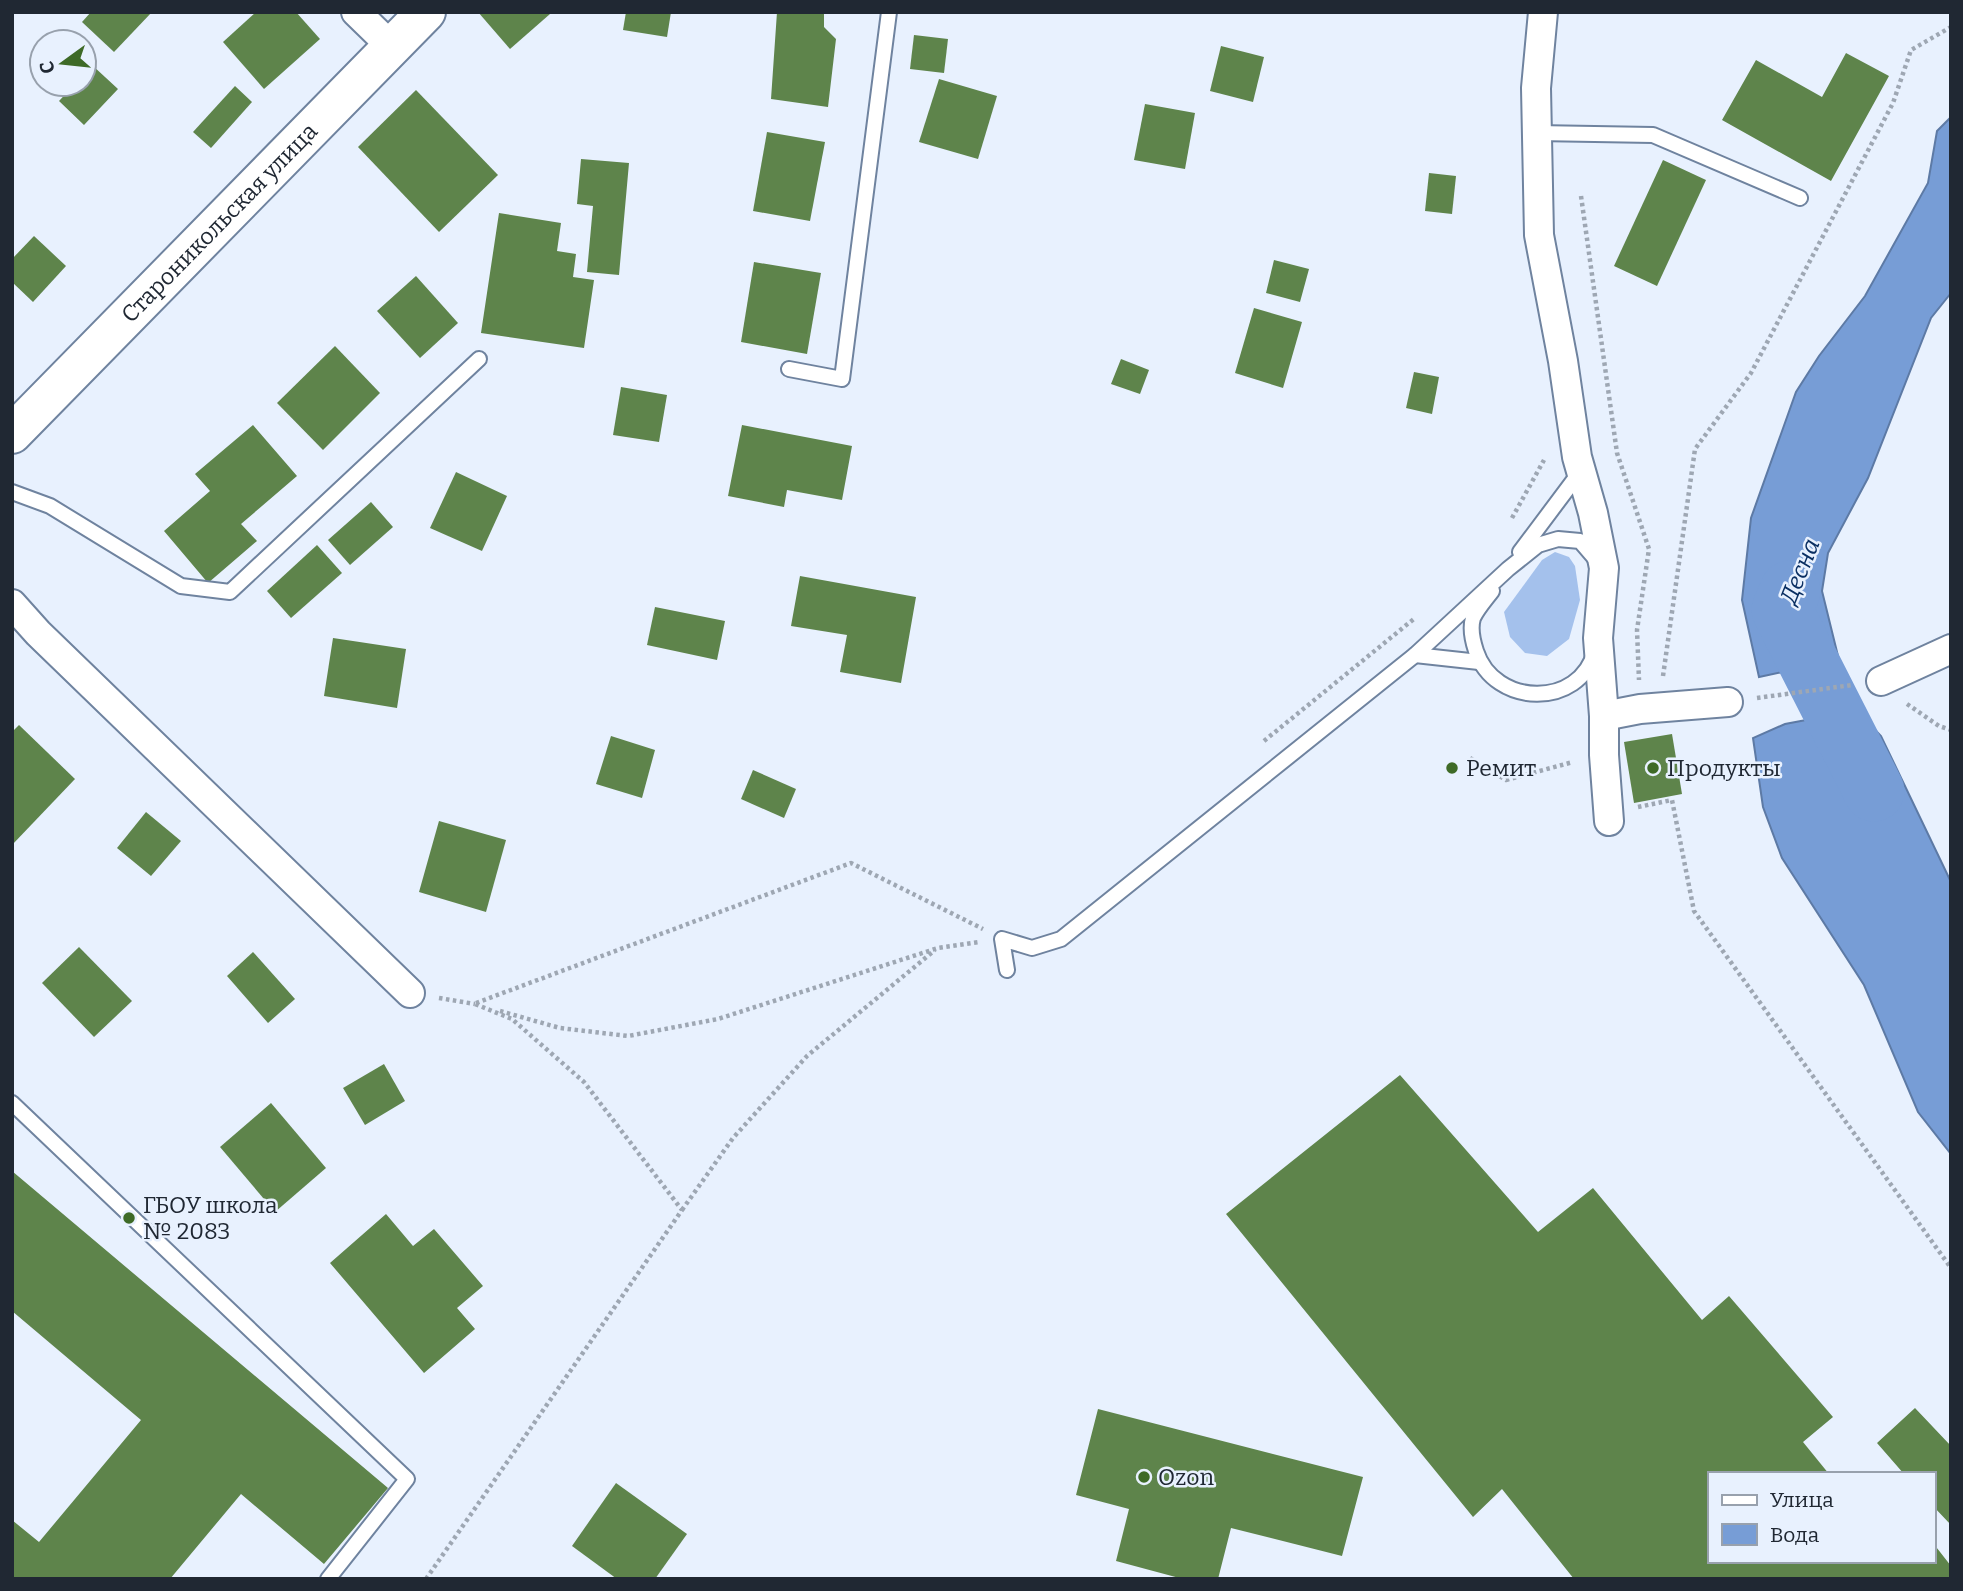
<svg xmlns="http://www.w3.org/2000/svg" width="1963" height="1591" font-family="Bitter,serif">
<rect width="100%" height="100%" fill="#e8f1fe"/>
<!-- green -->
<path fill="#a4c1ec" d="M1555 552 1569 557 1575 566 1580 600 1569 639 1547 656 1525 653 1510 637 1504 612 1542 560Z"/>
<!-- water -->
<g fill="#779dd6" stroke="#5d7aa5" stroke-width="2">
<path d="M1951 117V293L1931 318 1868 478 1828 553 1822 591 1839 660 1759 677 1742 600 1751 518 1796 392 1819 356 1865 296 1928 183 1937 131Z"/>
<path d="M1843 713 1867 721 1881 736 1951 882V1154L1918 1112 1864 985 1782 858 1763 807 1753 738 1785 724Z"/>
</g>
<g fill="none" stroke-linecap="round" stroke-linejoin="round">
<!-- river -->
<path stroke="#779dd6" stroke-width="61" d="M1790 591 1782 610 1874 791"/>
</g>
<!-- building -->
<g fill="#5e844b">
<path d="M91 12H152L114 52 82 22Z"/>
<path d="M256 12H296L320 39 264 89 223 42Z"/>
<path d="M478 12H548L550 14 510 49Z"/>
<path d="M626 12H671L667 37 623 30Z"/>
<path d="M777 12H824V27L836 39 828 107 771 99Z"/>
<path d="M914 35 948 39 944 73 910 69Z"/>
<path d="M1221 46 1264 57 1253 102 1210 91Z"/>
<path d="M1846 53 1889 76 1831 181 1722 120 1756 60 1822 97Z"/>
<path d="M92 65 118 89 84 125 59 101 75 84H84V74Z"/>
<path d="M939 79 997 96 978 159 919 142Z"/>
<path d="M235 86 252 102 211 148 193 132Z"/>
<path d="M416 90 498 175 439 232 358 147Z"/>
<path d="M1145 104 1195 113 1185 169 1134 160Z"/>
<path d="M767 132 825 142 810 221 753 211Z"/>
<path d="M581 159 629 163 619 275 587 272 593 206 577 204Z"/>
<path d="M1663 160 1706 180 1657 286 1614 266Z"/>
<path d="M1429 173 1456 176 1452 214 1425 211Z"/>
<path d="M499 213 561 223 557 251 576 254 573 277 594 280 584 348 481 333Z"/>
<path d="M34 236 66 266 33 302 12 282V259Z"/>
<path d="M1274 260 1309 269 1300 302 1266 293Z"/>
<path d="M754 262 821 273 807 354 741 342Z"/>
<path d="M416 276 458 323 420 358 377 311Z"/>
<path d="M1254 308 1302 322 1283 388 1235 373Z"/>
<path d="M335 346 380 393 323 450 277 403Z"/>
<path d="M1121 359 1149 370 1140 394 1111 384Z"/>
<path d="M1414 372 1439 377 1432 414 1406 408Z"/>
<path d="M621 387 667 395 659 442 613 435Z"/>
<path d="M253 425 297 476 241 524 257 541 208 583 164 531 210 491 195 474Z"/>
<path d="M742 425 852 446 842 500 787 490 784 507 728 496Z"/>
<path d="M456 472 507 496 482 551 430 528Z"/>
<path d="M371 502 393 527 350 565 328 540Z"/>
<path d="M317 545 342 573 291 618 267 591Z"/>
<path d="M800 576 916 597 901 683 840 672 847 635 791 626Z"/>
<path d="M655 607 725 621 717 660 647 645Z"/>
<path d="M333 638 406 649 397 708 324 696Z"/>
<path d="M19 725 75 779 12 845V732Z"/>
<path d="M1672 734 1682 794 1634 803 1624 742Z"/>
<path d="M611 736 655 750 642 798 596 784Z"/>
<path d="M753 770 796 789 784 818 741 799Z"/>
<path d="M146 812 181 841 151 876 117 848Z"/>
<path d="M439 821 506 840 486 912 419 892Z"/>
<path d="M79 947 132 1001 94 1037 42 983Z"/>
<path d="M253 952 295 999 268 1023 227 976Z"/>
<path d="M384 1064 405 1101 365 1125 343 1088Z"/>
<path d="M1400 1075 1538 1232 1593 1188 1702 1320 1729 1296 1833 1417 1803 1442 1829 1474H1709V1561H1933V1543L1951 1566V1579H1574L1502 1489 1473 1517 1226 1214Z"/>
<path d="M271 1103 326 1168 275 1212 220 1147Z"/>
<path d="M12 1171 388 1488 324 1564 241 1494 170 1579H12V1520L39 1542 141 1420 12 1311Z"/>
<path d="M386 1214 413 1246 434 1229 483 1286 457 1308 475 1329 424 1373 330 1263Z"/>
<path d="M1915 1408 1951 1446V1525L1933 1506V1474H1904L1877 1443Z"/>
<path d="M1098 1409 1363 1477 1342 1556 1231 1528 1218 1579H1183L1116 1561 1129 1509 1076 1495Z"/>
<path d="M616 1483 687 1534 655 1579H617L572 1546Z"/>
</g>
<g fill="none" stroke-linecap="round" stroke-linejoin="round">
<!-- lane casing -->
<g stroke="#6f839f" stroke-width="18">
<g id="lane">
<path d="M1536 133 1653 135 1800 198"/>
<path d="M789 369 842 379 889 12"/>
<path d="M12 492 50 506 181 586 230 592 479 359"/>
<path d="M1520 552 1580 472"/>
<path d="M1492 591C1486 599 1477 609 1473 618 1470 628 1473 642 1476 651 1494 707 1580 709 1595 651"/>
<path d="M1415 655 1479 662"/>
<path d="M1007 970 1002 939 1032 948 1061 939 1415 655 1508 569 1538 545 1558 539 1580 541 1598 562"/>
<path d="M12 1103 407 1479 328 1579"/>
</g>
</g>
<!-- street casing -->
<g stroke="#6f839f" stroke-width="32">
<g id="street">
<path d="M356 12 392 47"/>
<path d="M1543 12 1536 88 1539 235 1563 361 1577 457 1593 513 1604 568 1598 638 1604 716V755L1609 821"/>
<path d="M12 604 38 633 410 993"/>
<path d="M1881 681 1951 649"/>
<path d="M1604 716 1640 709 1728 702"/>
</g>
</g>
<!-- secondary casing -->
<g stroke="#6f839f" stroke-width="42">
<g id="secondary">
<path id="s1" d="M12 434 426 12"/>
</g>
</g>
<!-- path -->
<g stroke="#9ea7b3" stroke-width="4.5" stroke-dasharray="3.5 3.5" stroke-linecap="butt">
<path d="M1581 196 1617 453 1649 549 1637 630 1639 680"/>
<path d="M1512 518 1544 460"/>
<path d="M1663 676 1695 449 1751 373 1893 103 1911 50 1951 27"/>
<path d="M1757 698 1852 685"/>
<path d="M1907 704 1939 726 1951 730"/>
<path d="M1264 741 1415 618"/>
<path d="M1470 758 1506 780 1573 762"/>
<path d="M1638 807 1672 800 1694 911 1951 1268"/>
<path d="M439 998 475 1004"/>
<path d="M476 1003 851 863 983 929"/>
<path d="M500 1011 560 1028 628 1036 718 1019 938 948 979 942"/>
<path d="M682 1210 733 1138 807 1056 935 950"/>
<path d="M426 1579 682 1210 584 1082 512 1019 475 1004"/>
</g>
<!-- lane -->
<use href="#lane" stroke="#fff" stroke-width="14"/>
<!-- street -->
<use href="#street" stroke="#fff" stroke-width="28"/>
<!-- secondary -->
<use href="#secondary" stroke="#fff" stroke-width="38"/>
</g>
<!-- markers -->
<g fill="#3e6a27" stroke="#e8f1fe" stroke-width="2.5">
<circle cx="1452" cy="768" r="7"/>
<circle cx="1653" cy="768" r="7"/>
<circle cx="129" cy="1218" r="7"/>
<circle cx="1144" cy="1477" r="7"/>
</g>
<g text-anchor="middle" stroke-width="5" stroke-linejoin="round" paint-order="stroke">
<!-- street labels -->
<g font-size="23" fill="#202833" stroke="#e8f1fe">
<text dy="8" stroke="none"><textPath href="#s1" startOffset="296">Староникольская улица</textPath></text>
</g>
<!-- poi labels -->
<g font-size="23" fill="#202833" stroke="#e8f1fe" text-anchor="start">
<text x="1466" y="776">Ремит</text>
<text x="1667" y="776">Продукты</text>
<text x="143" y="1213">ГБОУ школа<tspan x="143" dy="26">№ 2083</tspan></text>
<text x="1158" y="1485">Ozon</text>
</g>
<!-- water labels -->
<g font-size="24" font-style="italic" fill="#0a2f62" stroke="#e8f1fe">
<text transform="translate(1800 571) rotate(-68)" y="8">Десна</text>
</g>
</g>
<!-- border -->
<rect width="1963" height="1591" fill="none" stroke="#202833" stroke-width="28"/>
<!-- legend -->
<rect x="1708" y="1472" width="228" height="91" fill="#e8f1fe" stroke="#98a1ad" stroke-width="2"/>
<rect x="1722" y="1495" width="35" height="10" fill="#ffffff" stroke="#98a1ad" stroke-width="2"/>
<text x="1770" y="1507" font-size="21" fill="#202833">Улица</text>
<rect x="1722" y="1524" width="35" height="21" fill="#779dd6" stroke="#98a1ad" stroke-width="2"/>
<text x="1770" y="1542" font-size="21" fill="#202833">Вода</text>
<!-- north arrow -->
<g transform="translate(63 63) rotate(255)"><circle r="33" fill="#e8f1fe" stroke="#98a1ad" stroke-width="2"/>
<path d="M0-5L12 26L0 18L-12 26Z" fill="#3e6a27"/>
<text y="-10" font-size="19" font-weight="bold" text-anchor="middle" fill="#202833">С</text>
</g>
</svg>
